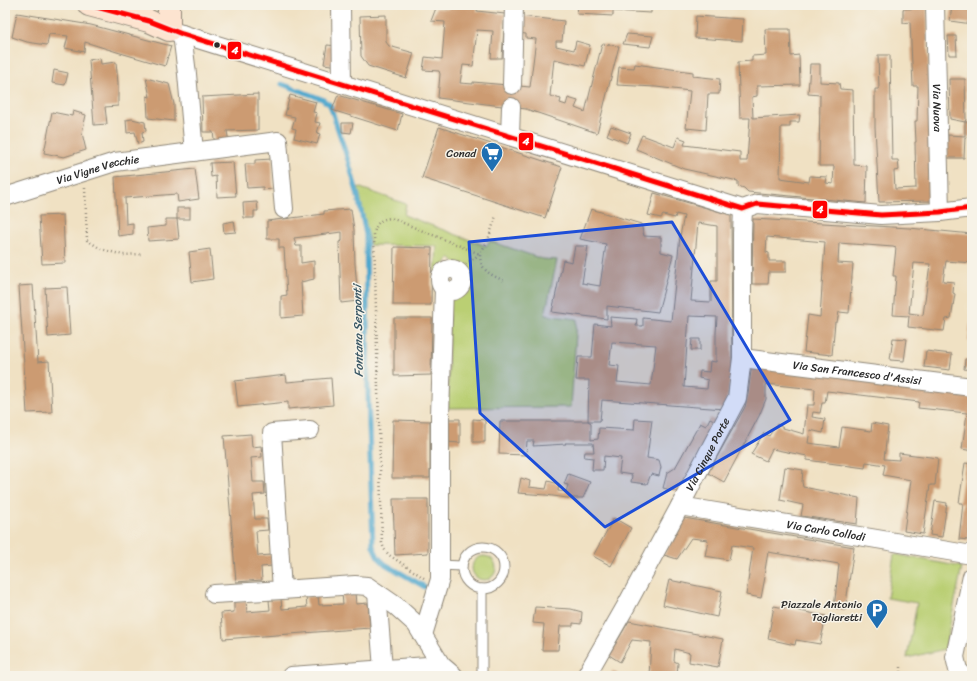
<svg xmlns="http://www.w3.org/2000/svg" width="977" height="681" font-family="Sriracha,sans-serif">
<rect width="100%" height="100%" fill="#f7f3e8"/>
<filter id="ink" filterUnits="userSpaceOnUse"><feTurbulence type="fractalNoise" baseFrequency=".025" numOctaves="2"/><feDisplacementMap in="SourceGraphic" scale="8" xChannelSelector="R" yChannelSelector="G"/><feConvolveMatrix kernelMatrix="1 2 1 2 8 2 1 2 1" color-interpolation-filters="sRGB"/></filter>
<filter id="wash" filterUnits="userSpaceOnUse"><feTurbulence type="fractalNoise" baseFrequency=".012" numOctaves="4" result="noise"/><feDisplacementMap in="SourceGraphic" scale="16" xChannelSelector="R" yChannelSelector="G"/><feGaussianBlur stdDeviation="0.9" result="paint"/><feColorMatrix in="noise" values="0 0 0 0 0 0 0 0 0 0 0 0 0 0 0 0 0 1.4 0 .05"/><feComposite in="paint" operator="in"/></filter>
<g filter="url(#wash)">
<rect width="100%" height="100%" fill="#f0e1c3"/>
<!-- green -->
<g fill="#bacf73" stroke="#727d4f">
<path d="M358 187 406 204 404 215 486 246 490 241 542 259 557 260 545 315 577 319 571 407 448 408 449 297 467 291 470 275 450 257 435 277 437 246 370 245Z"/>
<path d="M894 554 962 567 945 649 907 658 917 603 887 598Z"/>
<circle cx="484" cy="568" r="12"/>
</g>
<g fill="none" stroke-linecap="round" stroke-linejoin="round">
<!-- stream -->
<path stroke="#50a7cd" stroke-width="5" d="M282 84 322 99 330 105 348 160 357 192 364 225 366 235 368 395 373 546 378 557 385 564 425 587"/>
</g>
<g id="blocks">
<!-- building -->
<g fill="#cc9b72" fill-rule="evenodd">
<path d="M448 5H478L477 11 505 14 502 58H491L493 31 477 30 473 66 463 65 460 83 473 84V82L530 87 536 39 526 38V34L517 33 520 16 564 21 562 41H556V46L574 50 576 41 590 45 585 66 554 59 550 96 561 99 560 103 566 105 568 98 578 101 575 108 585 112 602 44 619 46 597 133 526 109 438 98 440 74 439 71 423 70 425 57 442 59 445 22 431 21 436 8 448 9Z"/>
<path d="M578 5H651V13L613 11V16L577 14Z"/>
<path d="M952 5H972V24L950 21Z"/>
<path d="M927 8 932 201 879 202 875 127V89H879L878 55H890L892 160H898L899 170 894 171 895 189 916 188 915 142H916L915 121H917L918 86H913L910 22 903 23V9Z"/>
<path d="M17 13 91 25 171 46 165 66 117 52 85 42 84 52 65 48 68 36 49 34 47 45 27 42 12 37Z"/>
<path d="M386 15V42L389 46 414 53 406 78 368 66 361 56 360 16Z"/>
<path d="M696 16 743 19 742 41 695 38Z"/>
<path d="M765 29H790L791 56 799 55 800 85 757 86V96L752 97 753 118 800 115 799 122H790V127H781L780 178 809 182 810 176 827 177 826 183 833 184 834 166H819L820 95 808 94 810 64H820V82L839 83 840 89 853 90 854 165 867 166 866 203 748 192 744 188 738 186V181L684 169 636 149 642 135 674 147 678 137 686 140 684 145 740 152V161H747L750 118H740L738 62 752 61V56L766 55Z"/>
<path d="M627 34 653 36 650 47 623 44Z"/>
<path d="M948 36H956L957 55H949Z"/>
<path d="M327 45 337 46 338 66 324 64Z"/>
<path d="M100 58 101 64 116 62 118 83V106L105 107 107 124 94 125 89 60Z"/>
<path d="M635 64 693 72V76L720 79 719 94H708L706 130 686 128 690 91 656 87 617 85 619 67 634 68Z"/>
<path d="M54 70 68 73 65 85 52 83Z"/>
<path d="M146 78 169 84 174 104V121L148 118 147 96 150 97Z"/>
<path d="M949 79H965L966 119 965 122 950 119Z"/>
<path d="M258 94V130L227 131 229 143 215 145 213 132H203L202 97Z"/>
<path d="M290 95 316 102 313 112 317 113 315 122 320 123 317 133 320 134 317 144 294 138 296 129 292 128 295 117 285 115Z"/>
<path d="M338 95 402 114 398 131 332 110Z"/>
<path d="M73 111 86 115 82 133 86 150 64 157 44 153 52 112 72 116Z"/>
<path d="M132 119 145 122 146 131 142 132 143 142 138 144 135 132 127 133 126 120Z"/>
<path d="M965 122H972V138L965 137 964 158H947L948 135 965 136Z"/>
<path d="M342 123H353L351 133 342 132Z"/>
<path d="M611 126 631 133 627 143 607 135Z"/>
<path d="M439 127 562 167 545 218 422 178Z"/>
<path d="M272 159 273 189 263 190V187L247 188 245 164H255V160Z"/>
<path d="M233 162 236 196 217 197 216 176 211 177 210 163Z"/>
<path d="M195 169 199 199 178 202 177 194 125 198 126 224 133 223V234L118 236 115 177Z"/>
<path d="M654 193 731 215 732 364 728 395 724 409 602 400 600 421H588L591 423V440L598 439 599 428 634 430 635 419 652 420 647 458 659 460 661 467 659 476 651 474 647 484 631 482 632 475 619 473 621 458 604 456 603 470H592L593 458 584 457 585 452H594L593 443H565L566 444 533 446 534 441H527L526 455 499 454 500 421H588L589 380H576L578 357H592L595 324 611 326 610 317 637 319 636 326H643V318L671 321 673 302 680 236 684 216 676 214 675 218 663 215 661 218 648 215ZM698 223 717 226V281H711V302L691 301ZM689 316 717 317 716 333V362L710 361 709 372 700 371 699 378 708 380 707 389 684 387ZM612 342 656 345 651 385 617 382 619 366 609 365Z"/>
<path d="M257 202 258 211H254V218H244L243 203Z"/>
<rect x="177" y="208" width="13" height="11"/>
<path d="M351 209 354 230 355 264 358 301 341 303 339 242 342 241V232L294 238 296 246H301V263L314 261V279L301 282 303 316 281 318V296L287 295 284 248H279V239H267V221L324 214V211Z"/>
<path d="M591 209 641 224 644 236 661 237V252L673 255 658 312 607 306V319L552 312 563 260 572 262 575 246H588L582 283 600 286 606 244 580 239Z"/>
<path d="M63 215 65 263 42 264 39 216Z"/>
<path d="M166 219H177L179 239 148 241 147 228 166 226Z"/>
<path d="M753 219 909 228 972 234V263L946 261 943 281 954 282 953 293 955 294 951 318 946 319 944 331 908 327 909 316 893 315 896 276H893L896 248 893 247 839 243 838 263 853 264 849 313 839 312 837 322H835L832 355 804 352 808 315 820 317 825 242 767 237 766 252 769 253V261H786V272H769L768 284H752ZM914 263 930 264 923 315 909 313Z"/>
<path d="M234 221 236 232 224 233 223 223Z"/>
<path d="M394 247 432 248 431 305H393Z"/>
<path d="M210 249 213 279 192 282 189 252Z"/>
<path d="M33 285 38 362 49 361 52 412 27 413 19 286Z"/>
<path d="M67 287 70 335 48 337 45 288Z"/>
<path d="M394 318H432L431 375 394 376Z"/>
<path d="M970 324H972V342L968 341Z"/>
<path d="M893 338 907 339 904 361 890 360Z"/>
<path d="M692 339H700V350H691Z"/>
<path d="M926 351 952 354 950 370 924 367Z"/>
<path d="M965 359 972 360V370L964 369Z"/>
<path d="M752 363 972 390V451L962 449 967 413 918 408 919 402 827 391 825 403H822L820 413 813 412 812 417 825 419 823 433 810 430 808 443 839 447 842 427 871 431 872 423 888 426 884 459 899 460V453L938 458 935 485H930L923 534 904 531 911 480 883 475 885 465 866 462 865 468 807 460V456L772 449 766 461 751 454 764 433 769 436 777 424 783 428 804 434 807 405H814L815 389 766 384V399L759 416 724 482 708 473 745 407 748 394Z"/>
<path d="M286 375 287 382 331 378 333 405 288 409V402L238 407 235 381Z"/>
<path d="M710 418 716 421 679 492 663 488 667 473 675 468 700 423 706 426Z"/>
<path d="M446 419H460V443L446 442Z"/>
<path d="M473 419 485 420V442H473Z"/>
<path d="M393 420 430 421V478H392Z"/>
<path d="M251 434 252 447 261 446 262 457 251 458 253 482H264L265 494 253 495 255 519H267L268 530 256 531 258 556 271 555 272 566 261 567 262 580 236 582 224 436Z"/>
<path d="M965 463 972 464V510L968 540 959 539 963 503H959Z"/>
<path d="M785 467 803 470 802 482 803 487 859 498 857 524 801 516 803 505 780 500Z"/>
<path d="M568 474 590 482 583 498H567L546 495 518 493 521 478 530 481 529 487 546 489 548 481 559 484 558 491 566 492 568 485 564 484Z"/>
<path d="M393 499H428V553L395 555Z"/>
<path d="M935 501 947 503 942 537 930 535Z"/>
<path d="M614 518 631 528 611 566 593 556Z"/>
<path d="M684 518 854 547 845 610 834 608 839 564 768 552 764 576 765 577 761 598 746 595 753 548 732 545 729 560 705 556 708 540 691 538 677 559 664 555Z"/>
<path d="M669 580 722 591 717 617 663 605Z"/>
<path d="M355 593 356 604 368 603 370 628 223 639 221 613 234 612V602L246 601 247 612 270 610 269 600 281 599 282 609 307 607 306 597 318 596 319 605 343 604 342 594Z"/>
<path d="M774 606 826 616 820 644 796 640 795 645 768 639Z"/>
<path d="M535 607 571 609 582 612 581 624 573 623V626H560L558 650H542L544 624 533 623Z"/>
<path d="M629 621 723 639 718 667 689 662 690 653 675 649 674 661 678 663 677 676H649L651 642 632 640 620 662 609 655Z"/>
<path d="M613 671 621 676H610Z"/>
</g>
</g>
</g>
<g filter="url(#ink)">
<use href="#blocks" fill-opacity="0" stroke="#8e8677" stroke-width="1"/>
<g fill="none" stroke-linecap="round" stroke-linejoin="round">
<!-- lane casing -->
<g stroke="#8e8677" stroke-width="11">
<g id="lane">
<circle cx="483" cy="568" r="21"/>
<path d="M440 565 462 566"/>
<path d="M482 589V676"/>
</g>
</g>
<!-- street casing -->
<g stroke="#8e8677" stroke-width="20">
<g id="street">
<path d="M341 5 342 84"/>
<path id="s1" d="M935 5 940 212"/>
<path d="M169 30 743 209 757 204 881 215 940 212 972 208"/>
<path d="M182 34 187 74 194 152"/>
<path d="M512 85 514 5"/>
<path d="M510 136 511 107"/>
<path id="s2" d="M5 197 115 162 278 141 284 209"/>
<circle cx="451" cy="280" r="11"/>
<path id="s3" d="M742 358 972 387"/>
<path id="s4" d="M680 506 972 555"/>
<path d="M282 590 355 585 367 586 396 606 416 624 441 665"/>
<path d="M377 593 383 669"/>
<path d="M214 594 282 590 272 433 310 430"/>
<path d="M423 635 440 579V416L444 288"/>
<path d="M291 676 441 665 454 676"/>
<path id="s5" d="M586 676 626 606 680 506 737 398 742 358V233L743 209"/>
<path d="M964 676 958 670 955 657 972 576"/>
</g>
</g>
<!-- secondary casing -->
<g stroke="#8e8677" stroke-width="24">
<path id="secondary" d="M89 5 149 21 169 30V5"/>
</g>
<!-- path -->
<g stroke="#8e8677" stroke-width="2.5" stroke-dasharray="1 3" stroke-linecap="butt">
<path d="M85 188 87 240 101 249 123 255 142 254"/>
<path d="M456 271 480 254 488 240 496 216"/>
<path d="M424 578 389 555 384 549 382 543 374 234C376 223 380 219 391 218L480 254C480 271 491 275 505 281"/>
<path d="M901 676V667"/>
</g>
<!-- lane -->
<use href="#lane" stroke="#fff" stroke-width="9"/>
<!-- street -->
<use href="#street" stroke="#fff" stroke-width="18"/>
<!-- secondary -->
<use href="#secondary" stroke="#fde4d0" stroke-width="22"/>
<!-- bus-1 casing -->
<g stroke="#f7f3e8" stroke-width="8">
<path id="bus-1" d="M89 5 149 21 182 34 743 209 757 204 881 215 940 212 972 208"/>
</g>
<!-- bus-1 -->
<use href="#bus-1" stroke="#f00" stroke-width="5"/>
</g>
</g>
<!-- marked area -->
<path fill="#1d4ed8" fill-opacity="0.2" stroke="#1d4ed8" stroke-width="3" stroke-linejoin="round" d="M672 222 790 420 605 527 480 413 469 242Z"/>
<!-- icons -->
<defs>
<g id="supermarket-pin" transform="scale(1.15)"><path d="M0 17L-7.5 6A9.5 9.5 0 1 1 7.5 6Z" fill="#1f6fb2" stroke="#f7f3e8"/><path d="M-6-5.5h2.5l.6 2H6L4.5 2H-2.5L-4.4-4H-6ZM-1.5 3.2a1.3 1.3 0 1 0 .1 0ZM3 3.2a1.3 1.3 0 1 0 .1 0Z" fill="#fff"/></g>
<g id="parking-pin" transform="scale(1.15)"><path d="M0 17L-7.5 6A9.5 9.5 0 1 1 7.5 6Z" fill="#1f6fb2" stroke="#f7f3e8"/><path d="M-3.5-5.5H1a3.5 3.5 0 0 1 0 7H-1V5.5H-3.5ZM-1-3.4V-.6H.8a1.4 1.4 0 0 0 0-2.8Z" fill="#fff"/></g>
</defs>
<g fill-rule="evenodd">
<use href="#supermarket-pin" x="492" y="153"/>
<use href="#parking-pin" x="877" y="610"/>
</g>
<!-- markers -->
<circle fill="#2b2b2b" stroke="#f7f3e8" stroke-width="1.5" cx="217" cy="45" r="3.5"/>
<g text-anchor="middle" stroke-width="3" stroke-linejoin="round" paint-order="stroke">
<!-- street labels -->
<g font-size="11" fill="#2b2b2b" stroke="#f7f3e8">
<text dy="4" stroke="none"><textPath href="#s1" startOffset="103">Via Nuova</textPath></text>
<text dy="4" stroke="none"><textPath href="#s2" startOffset="97">Via Vigne Vecchie</textPath></text>
<text dy="4" stroke="none"><textPath href="#s3" startOffset="116">Via San Francesco d'Assisi</textPath></text>
<text dy="4" stroke="none"><textPath href="#s5" startOffset="253">Via Cinque Porte</textPath></text>
<text dy="4" stroke="none"><textPath href="#s4" startOffset="148">Via Carlo Collodi</textPath></text>
</g>
<!-- poi labels -->
<g font-size="11" fill="#2b2b2b" stroke="#f7f3e8" text-anchor="end">
<text x="476" y="157">Conad</text>
<text x="862" y="608">Piazzale Antonio<tspan x="862" dy="13">Tagliaretti</tspan></text>
</g>
<!-- water labels -->
<g font-size="12" font-style="italic" fill="#385664" stroke="#f7f3e8">
<text transform="translate(358 331) rotate(-91)" y="4">Fontana Serponti</text>
</g>
</g>
<g stroke="#f7f3e8" stroke-width="1.5">
<rect x="227" y="41" width="15" height="19" rx="4" fill="#f00"/>
<rect x="518" y="132" width="16" height="19" rx="4" fill="#f00"/>
<rect x="812" y="200" width="16" height="19" rx="4" fill="#f00"/>
</g>
<g font-size="11" text-anchor="middle" font-weight="bold" fill="#fff">
<text x="235" y="54">4</text>
<text x="526" y="145">4</text>
<text x="820" y="213">4</text>
</g>
<!-- margin -->
<rect width="977" height="681" fill="none" stroke="#f7f3e8" stroke-width="20"/>
</svg>
